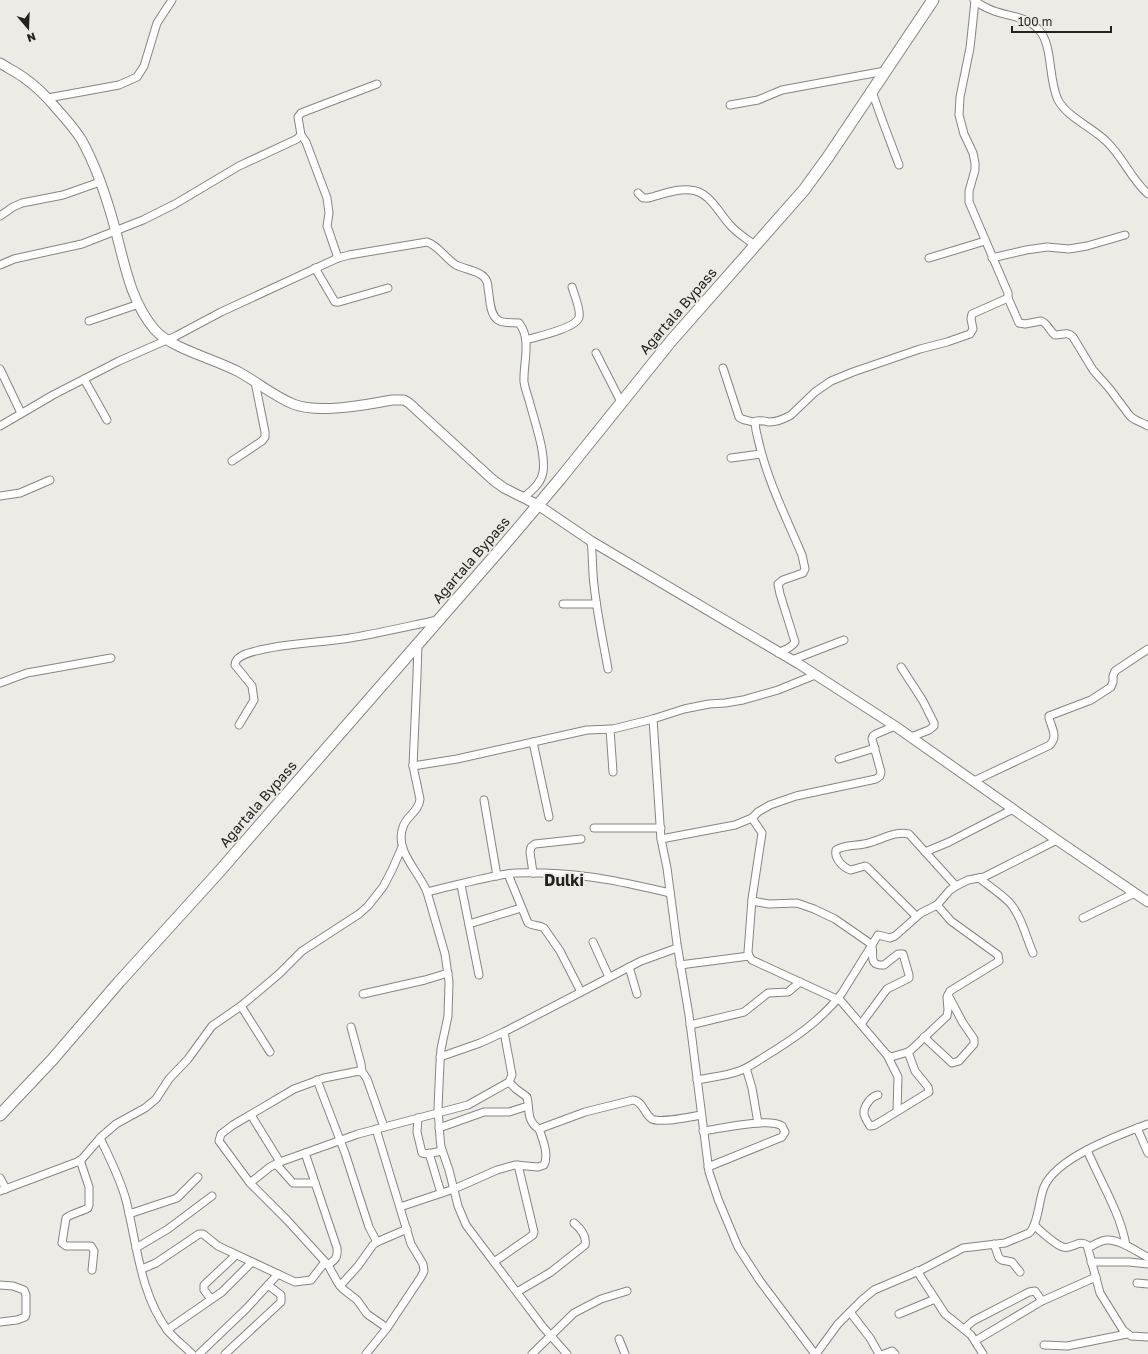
<svg xmlns="http://www.w3.org/2000/svg" width="1148" height="1354" font-family="'Golos Text',sans-serif">
<rect width="100%" height="100%" fill="#edebe5"/>
<g fill="none" stroke-linecap="round" stroke-linejoin="round">
<!-- minor casing -->
<g stroke="#878581" stroke-width="9">
<g id="minor">
<path d="M974 0C978 3 982 6 987 8 1004 17 1025 14 1039 30 1053 45 1048 79 1058 100 1067 117 1093 128 1106 141 1123 157 1131 179 1148 194"/>
<path d="M975 1 970 48 960 97 959 115 964 134 973 153 975 163V170L969 191V202L1008 293V298L1019 323 1025 324 1041 321C1048 323 1049 331 1055 335 1063 335 1067 331 1073 337L1093 370 1109 388 1130 416C1135 421 1142 422 1148 426"/>
<path d="M872 91C880 116 890 140 899 165"/>
<path d="M48 98 119 85 137 77 144 66 157 23 172 0"/>
<path d="M730 105 758 100 782 90 885 71"/>
<path d="M301 135 306 142 327 198 329 213 327 226 338 258"/>
<path d="M638 193 643 198H648C661 195 677 188 690 190 710 191 719 214 731 226 738 234 747 239 756 246"/>
<path d="M0 216 13 207 22 203 63 195 100 182"/>
<path d="M929 258 985 241"/>
<path d="M992 258 1026 250 1047 247 1069 249 1087 246 1125 235"/>
<path d="M0 265 14 259 82 244 143 220 175 204 239 166 297 139 301 135 298 117 301 113 377 84"/>
<path d="M315 268 335 302H339L388 288"/>
<path d="M89 321 139 304"/>
<path d="M526 340C536 337 577 328 579 317 581 310 574 294 572 287"/>
<path d="M596 353 621 402"/>
<path d="M723 368 739 417C743 421 750 420 755 423"/>
<path d="M0 369 21 413"/>
<path d="M84 379 107 420"/>
<path d="M0 426 53 395 119 361 176 336 221 312 338 258 349 255 427 242C439 246 445 258 456 265 464 269 479 271 484 277 487 280 488 284 488 288 490 297 489 314 498 320 503 324 513 322 519 323 532 339 523 363 524 382 525 388 527 394 529 400 534 420 546 452 543 472 541 484 532 490 523 498"/>
<path d="M731 458 761 454"/>
<path d="M232 461 262 441 265 437V432L255 382"/>
<path d="M0 496 20 493 50 480"/>
<path d="M591 541C593 556 592 570 594 585 597 613 603 641 608 669"/>
<path d="M563 604H596"/>
<path d="M418 643 417 676 413 766 420 799C419 812 406 816 403 827 394 851 419 871 427 892L445 954 449 982 448 1016 441 1049 440 1063 438 1108 440 1138 441 1147 449 1170 458 1206 466 1225 543 1327 567 1354"/>
<path d="M778 653C784 650 792 648 795 642L780 594 778 584 783 580 803 573 805 569 802 555C786 517 767 480 758 439 757 433 754 427 756 421 760 420 764 421 769 422 777 422 784 419 791 415L815 392 831 381 853 372 920 349 947 342 970 334 973 329 971 319 972 314 1008 298"/>
<path d="M792 660 844 640"/>
<path d="M901 667 923 701 934 723V726L929 730 911 737"/>
<path d="M0 683 27 673 111 658"/>
<path d="M653 719 661 839 667 868 677 944 689 1015 709 1172 718 1199 738 1247 760 1281 815 1354"/>
<path d="M239 725 254 700 252 686 235 665C235 656 248 653 256 651 286 643 319 643 350 638 380 633 409 626 438 620"/>
<path d="M610 729 613 772"/>
<path d="M533 742 549 817"/>
<path d="M839 759 875 748"/>
<path d="M413 766 457 759 587 730 613 729 653 719 684 709 709 704 725 703 743 700 778 690 815 675"/>
<path d="M974 781 1050 745C1058 736 1052 729 1049 718V716L1091 700 1111 687 1113 682V676L1115 671 1148 649"/>
<path d="M484 800 497 876"/>
<path d="M752 818 762 833 752 899 748 952 749 956 752 960 841 1001 887 1055 891 1057 908 1052 911 1050 947 1016 948 1010 947 997 950 991 999 961 998 955 951 921 937 905"/>
<path d="M594 828H661"/>
<path d="M661 839 735 825 752 818 758 812 770 805 796 796 876 779 880 776 881 772 872 739 873 736 876 734 895 726"/>
<path d="M925 852 949 842 1013 809"/>
<path d="M533 873 530 852 531 847 535 844 581 839"/>
<path d="M508 874 528 923C533 926 539 925 544 928L560 951 581 992"/>
<path d="M979 878C989 886 1000 893 1009 902 1021 915 1026 937 1033 953"/>
<path d="M461 885 479 975"/>
<path d="M427 892C453 886 481 878 507 874 519 872 532 873 544 873 587 874 628 883 670 893"/>
<path d="M752 901 769 904 797 903 814 909 835 919 871 944C876 952 866 966 884 965L898 954H903L909 975V978L887 989 861 1024"/>
<path d="M916 916 867 867 865 866 851 870C843 868 834 858 836 850 844 845 855 846 864 844 878 842 894 830 909 834L956 886"/>
<path d="M1083 918 1135 893"/>
<path d="M469 924 521 908"/>
<path d="M593 942 609 977"/>
<path d="M680 965 749 956"/>
<path d="M629 967 637 994"/>
<path d="M363 994 425 980 448 973"/>
<path d="M241 1006 270 1052"/>
<path d="M690 1025 744 1012 768 993 788 992 800 982"/>
<path d="M351 1027 361 1064 362 1072"/>
<path d="M924 1037 952 1063 959 1061 974 1044V1039L963 1023 948 995"/>
<path d="M887 1055 898 1077 897 1111"/>
<path d="M440 1057 480 1043 504 1032 641 961 677 948"/>
<path d="M746 1068 752 1088 758 1123"/>
<path d="M317 1080 345 1153 369 1227 377 1242"/>
<path d="M697 1080C711 1077 726 1076 739 1071 748 1068 756 1062 764 1057 792 1040 822 1020 842 993L878 935 890 938 895 936 921 913 937 905 950 890 956 886 968 880 984 877 1057 840"/>
<path d="M509 1082 516 1089 527 1097C530 1109 526 1121 539 1129L585 1112 633 1100C643 1101 644 1114 652 1119 659 1123 691 1117 701 1115"/>
<path d="M878 1095C871 1096 863 1107 864 1114 865 1118 868 1123 870 1126L875 1125 929 1092 928 1087 915 1071 908 1052"/>
<path d="M251 1115 280 1162"/>
<path d="M418 1118 417 1132 422 1153 427 1154 442 1151"/>
<path d="M384 1127 367 1079 363 1073 359 1071 324 1078 294 1089 233 1125 221 1134 219 1141 250 1183 287 1220 328 1265 338 1283 343 1289 357 1300 367 1314 387 1328"/>
<path d="M439 1128 484 1112H509L528 1106"/>
<path d="M1137 1128 1148 1153"/>
<path d="M703 1131C720 1129 769 1117 782 1126L785 1132 782 1137 708 1167"/>
<path d="M100 1138C110 1159 120 1178 126 1200 137 1244 140 1294 168 1331 175 1339 184 1346 192 1354"/>
<path d="M1087 1150C1100 1181 1120 1212 1126 1245"/>
<path d="M305 1153 337 1248C338 1258 335 1260 328 1265"/>
<path d="M429 1153 441 1193"/>
<path d="M80 1160 89 1187V1205L88 1208C81 1212 72 1213 66 1218L62 1243 66 1246H91L94 1251 92 1270"/>
<path d="M276 1164 293 1183H315"/>
<path d="M0 1178 6 1189"/>
<path d="M250 1183 270 1167 280 1162 358 1134 468 1105 509 1082 512 1075 504 1032"/>
<path d="M0 1191 77 1162 82 1159 101 1137 116 1124 145 1108 156 1099 169 1079 188 1059 212 1026 241 1006 279 974 302 951 359 914 368 906 383 887 392 870 402 847"/>
<path d="M400 1207 454 1189 497 1170 515 1165 538 1167 544 1165C549 1155 543 1140 539 1129"/>
<path d="M129 1214 177 1198 198 1177"/>
<path d="M1035 1226C1042 1232 1054 1244 1063 1247 1072 1250 1078 1239 1087 1245L1100 1293 1123 1330 1131 1336 1148 1337"/>
<path d="M994 1244 999 1258 1002 1260 1012 1262 1020 1272"/>
<path d="M136 1248 168 1229 212 1196"/>
<path d="M1088 1248C1093 1245 1100 1241 1106 1240 1119 1239 1136 1251 1147 1257"/>
<path d="M494 1262 533 1235 534 1232 518 1165"/>
<path d="M1091 1262H1129L1148 1264"/>
<path d="M142 1269 156 1263 199 1234H203L218 1246 295 1282 311 1280 325 1262"/>
<path d="M917 1271 945 1314 971 1335 983 1354"/>
<path d="M1137 1283 1148 1284"/>
<path d="M0 1285 13 1286 24 1290 26 1295V1314L25 1317 17 1320 0 1322"/>
<path d="M340 1286 358 1266 373 1245 377 1242 407 1229"/>
<path d="M517 1292 551 1272 585 1245C587 1236 580 1228 574 1223"/>
<path d="M211 1299 204 1290V1285L236 1255"/>
<path d="M850 1312 870 1338 879 1354"/>
<path d="M899 1314 935 1299"/>
<path d="M964 1329 973 1321 1029 1292 1035 1291 1042 1301"/>
<path d="M167 1330 222 1292 252 1262"/>
<path d="M619 1339 625 1354"/>
<path d="M975 1341 1042 1301 1096 1277"/>
<path d="M1044 1345 1067 1346 1127 1334"/>
<path d="M199 1354 246 1309 278 1274"/>
<path d="M225 1354 281 1302V1295L268 1285"/>
<path d="M366 1354 387 1328 421 1277 424 1271 423 1264 411 1244 376 1129"/>
<path d="M532 1354 574 1313 601 1299 627 1291"/>
<path d="M816 1354 838 1324 862 1300 874 1290 921 1270 963 1248 1005 1243 1029 1233C1038 1226 1039 1199 1044 1187 1057 1157 1119 1135 1148 1124"/>
<path d="M884 1354 892 1351 895 1354"/>
</g>
</g>
<!-- tertiary casing -->
<g stroke="#878581" stroke-width="11">
<path id="tertiary" d="M0 63C8 68 16 72 23 77 36 86 47 97 56 108 65 118 74 128 81 139 97 167 108 202 116 232 125 266 131 302 155 330 172 349 215 359 239 372 257 382 274 396 293 404 318 414 366 405 392 400H404L409 403 493 480 504 488 538 505 591 541 799 664 895 726 1057 840 1148 902"/>
</g>
<!-- trunk casing -->
<g stroke="#878581" stroke-width="13">
<path id="trunk" d="M0 1115 52 1060 119 982 218 873 505 544 560 479 671 341 804 190 828 157 933 0"/>
</g>
<!-- minor -->
<use href="#minor" stroke="#fff" stroke-width="7"/>
<!-- tertiary -->
<use href="#tertiary" stroke="#fff" stroke-width="9"/>
<!-- trunk -->
<use href="#trunk" stroke="#fff" stroke-width="11"/>
</g>
<g text-anchor="middle" stroke-width="3.5" stroke-linejoin="round" paint-order="stroke">
<!-- street labels -->
<g font-size="14" fill="#242321" stroke="#edebe5">
<text transform="translate(678 311) rotate(-49)" y="5">Agartala Bypass</text>
<text transform="translate(471 560) rotate(-49)" y="5">Agartala Bypass</text>
<text transform="translate(258 804) rotate(-49)" y="5">Agartala Bypass</text>
</g>
<!-- quarter labels -->
<g font-size="16" font-weight="bold" fill="#242321" stroke="#edebe5">
<text x="564" y="886">Dulki</text>
</g>
</g>
<!-- north arrow -->
<g transform="translate(28 28) rotate(161)" stroke="#edebe5" stroke-width="3" paint-order="stroke">
<path d="M0-3L7 15L0 10L-7 15Z" fill="#242321"/>
<text y="-6" font-size="11" font-weight="bold" text-anchor="middle" fill="#242321">N</text>
</g>
<!-- scale -->
<path d="M1012 26v6h99v-6" fill="none" stroke="#242321" stroke-width="2"/>
<text x="1018" y="26" font-size="12" fill="#242321" stroke="#edebe5" stroke-width="3" paint-order="stroke">100 m</text>
</svg>
